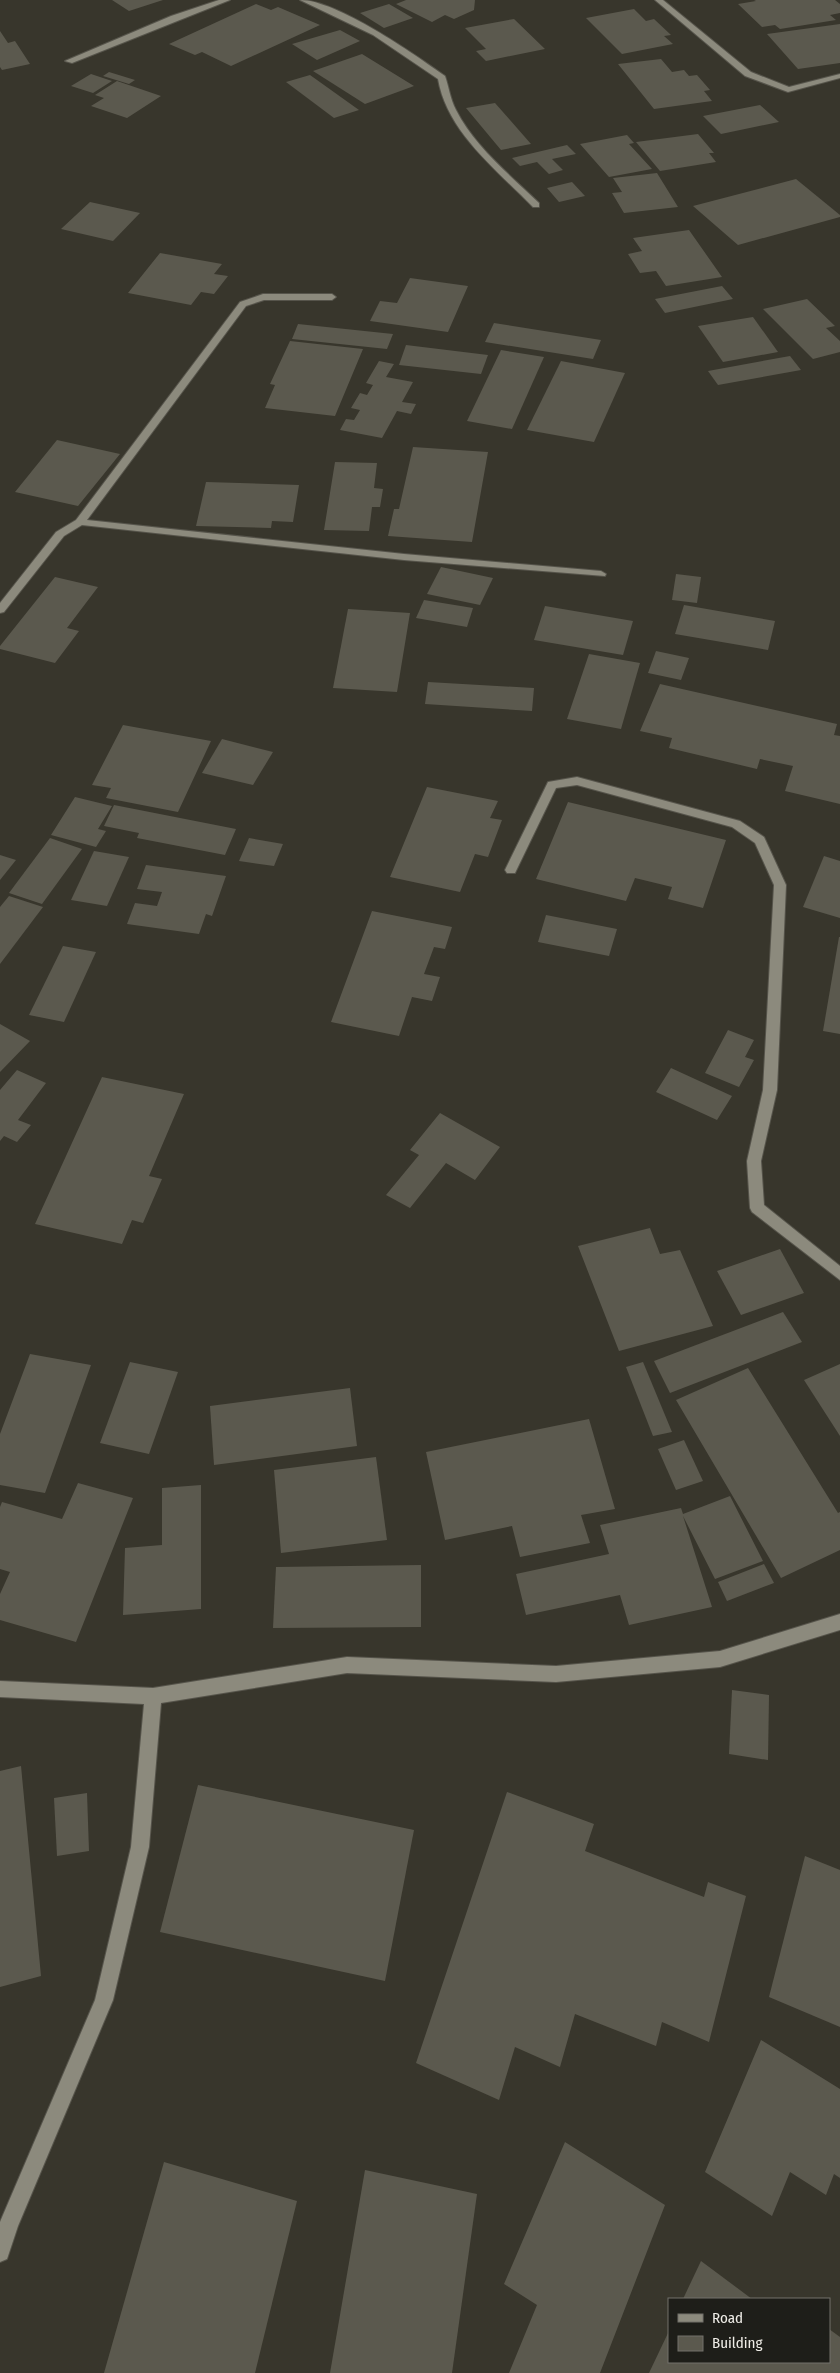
<svg xmlns="http://www.w3.org/2000/svg" width="840" height="2373" font-family="'Fira Sans Condensed',sans-serif">
<rect width="100%" height="100%" fill="#38362c"/>
<!-- building -->
<g fill="#5b594e">
<path d="M112 0H163L129 11Z"/>
<path d="M406 0H475L474 10 454 19 445 15 432 22 396 4Z"/>
<path d="M754 0H835L840 4V13L830 15 836 20 780 29 775 25 762 27 738 4 756 1Z"/>
<path d="M256 4 271 10 278 7 320 25 231 66 202 52 195 55 169 44Z"/>
<path d="M389 4 413 18 384 28 360 13Z"/>
<path d="M634 9 646 21 654 19 671 35 664 36 673 44 622 54 586 18Z"/>
<path d="M514 19 545 49 486 61 476 51 486 49 465 28Z"/>
<path d="M840 24V63L798 69 767 34Z"/>
<path d="M340 30 360 41 317 60 292 44Z"/>
<path d="M0 31 8 43 15 41 30 64 2 70 0 67Z"/>
<path d="M362 54 414 86 365 104 313 71Z"/>
<path d="M661 59 672 72 684 70 689 76 697 75 710 90 704 91 712 101 654 109 618 64Z"/>
<path d="M109 72 135 80 129 84 103 76Z"/>
<path d="M91 74 112 81 93 93 71 86Z"/>
<path d="M310 75 359 110 334 118 286 82Z"/>
<path d="M117 81 161 96 127 118 91 106 104 98 95 95Z"/>
<path d="M495 103 531 144 501 150 466 108Z"/>
<path d="M760 105 779 122 721 134 703 116Z"/>
<path d="M698 134 714 153H709L716 162 660 171 636 142Z"/>
<path d="M627 135 634 143 629 144 652 169 609 177 580 144Z"/>
<path d="M567 145 576 154 552 159 563 170 549 174 537 162 520 166 512 158Z"/>
<path d="M657 173 678 207 624 213 612 193 622 192 613 178Z"/>
<path d="M796 179 840 215V217L738 245 693 206Z"/>
<path d="M572 182 585 196 559 202 547 188Z"/>
<path d="M90 202 140 213 113 241 61 229Z"/>
<path d="M689 230 722 277 666 286 656 271 640 273 628 254 642 251 633 238Z"/>
<path d="M160 253 222 264 214 274 228 276 214 294 201 292 191 305 128 293Z"/>
<path d="M410 278 468 286 448 332 370 321 380 301 397 303Z"/>
<path d="M722 286 733 299 665 313 655 299Z"/>
<path d="M807 299 835 326 826 328 840 341V352L813 359 763 309Z"/>
<path d="M753 317 778 352 723 362 698 326Z"/>
<path d="M494 323 601 340 593 359 485 342Z"/>
<path d="M298 324 393 334 387 349 292 339Z"/>
<path d="M290 341 363 349 335 416 265 408 275 385 270 384Z"/>
<path d="M406 345 488 355 481 374 399 365Z"/>
<path d="M501 350 544 357 512 429 467 421Z"/>
<path d="M790 356 801 370 718 385 708 371Z"/>
<path d="M379 361 394 364 386 377 413 382 402 402 416 404 411 414 397 411 382 438 340 430 346 419 354 420 360 410 351 408 360 393 367 395 373 385 366 383Z"/>
<path d="M561 361 625 373 594 442 527 430Z"/>
<path d="M57 440 120 454 78 506 15 492Z"/>
<path d="M413 447 488 452 472 542 388 536 394 509H399Z"/>
<path d="M335 462 377 463 374 488 383 489 380 507H372L369 531 324 530Z"/>
<path d="M206 482 299 485 293 522 272 521 271 528 196 526Z"/>
<path d="M441 567 493 578 480 605 427 594Z"/>
<path d="M676 574 701 577 697 603 672 600Z"/>
<path d="M55 577 98 587 67 628 79 631 55 663 0 649V646Z"/>
<path d="M424 600 473 608 467 627 416 618Z"/>
<path d="M684 605 775 621 768 650 675 634Z"/>
<path d="M545 606 633 621 623 655 534 640Z"/>
<path d="M348 609 410 613 397 692 333 688Z"/>
<path d="M656 651 689 658 681 680 648 673Z"/>
<path d="M589 654 640 663 621 729 567 719Z"/>
<path d="M428 682 534 688 532 711 425 704Z"/>
<path d="M660 684 837 724 834 735 840 736V804L785 791 793 766 760 759 757 769 669 748 672 738 640 731Z"/>
<path d="M123 725 211 741 178 812 106 798 111 788 92 785Z"/>
<path d="M222 739 273 752 253 785 202 773Z"/>
<path d="M427 787 498 801 490 818 502 820 488 857 475 854 460 892 390 877Z"/>
<path d="M75 797 112 806 98 829 106 831 96 847 51 835Z"/>
<path d="M568 802 726 840 703 908 668 899 672 887 635 878 626 901 536 879Z"/>
<path d="M114 805 236 829 225 855 137 838 139 833 104 826Z"/>
<path d="M50 838 82 849 42 904 9 893Z"/>
<path d="M249 838 283 844 274 866 239 861Z"/>
<path d="M94 851 129 857 107 906 71 900Z"/>
<path d="M0 855 16 860 0 880Z"/>
<path d="M824 856 840 861V918L803 907Z"/>
<path d="M146 865 226 876 212 916 206 914 199 934 127 924 135 903 157 906 162 892 137 889Z"/>
<path d="M9 896 43 907 0 964V907Z"/>
<path d="M372 911 452 927 445 949 434 947 424 974 440 977 432 1001 412 997 399 1036 331 1022Z"/>
<path d="M546 915 617 929 609 956 538 942Z"/>
<path d="M839 937H840V1034L823 1031Z"/>
<path d="M63 946 96 952 64 1022 29 1015Z"/>
<path d="M0 1024 30 1041 0 1072Z"/>
<path d="M728 1030 754 1040 745 1057 754 1060 739 1087 705 1073Z"/>
<path d="M671 1068 732 1096 717 1120 656 1092Z"/>
<path d="M17 1070 46 1083 18 1120 31 1125 17 1142 4 1136 0 1141V1090Z"/>
<path d="M102 1077 184 1094 149 1176 162 1179 143 1223 132 1220 122 1244 35 1224Z"/>
<path d="M440 1113 500 1147 475 1180 446 1163 410 1208 386 1195 419 1155 410 1150Z"/>
<path d="M650 1228 660 1254 680 1250 713 1326 619 1351 578 1246Z"/>
<path d="M780 1249 804 1293 741 1315 717 1271Z"/>
<path d="M783 1312 802 1342 670 1393 654 1361Z"/>
<path d="M30 1354 91 1365 45 1493 0 1485V1434Z"/>
<path d="M130 1362 178 1372 149 1454 100 1443Z"/>
<path d="M643 1362 672 1432 653 1436 626 1367Z"/>
<path d="M840 1364V1436L804 1380Z"/>
<path d="M748 1368 838 1513 840 1512V1550L781 1578 676 1400Z"/>
<path d="M350 1388 357 1446 214 1465 210 1406Z"/>
<path d="M589 1419 615 1509 581 1515 590 1543 520 1557 512 1526 445 1540 426 1452Z"/>
<path d="M684 1440 703 1481 676 1490 658 1449Z"/>
<path d="M376 1457 387 1540 281 1553 274 1470Z"/>
<path d="M78 1483 133 1498 76 1642 0 1620V1594L10 1572 0 1569V1507L2 1502 62 1519Z"/>
<path d="M201 1485V1609L123 1615 125 1548 162 1545V1488Z"/>
<path d="M730 1496 763 1561 715 1579 683 1516 712 1607 629 1625 620 1595 526 1615 516 1574 609 1554 600 1525 681 1508 683 1514Z"/>
<path d="M764 1564 774 1583 727 1601 718 1582Z"/>
<path d="M421 1565V1627L273 1628 276 1567Z"/>
<path d="M732 1690 769 1695 768 1760 729 1754Z"/>
<path d="M21 1766 41 1976 0 1987V1771Z"/>
<path d="M198 1785 414 1830 385 1981 160 1932Z"/>
<path d="M507 1792 594 1824 585 1851 704 1897 708 1882 746 1896 709 2042 662 2022 656 2046 575 2014 560 2067 515 2047 499 2100 416 2063Z"/>
<path d="M87 1793 89 1851 57 1856 54 1798Z"/>
<path d="M805 1856 840 1870V2027L769 1997Z"/>
<path d="M761 2040 840 2089V2178L834 2174 826 2195 790 2172 772 2216 705 2172Z"/>
<path d="M565 2142 665 2205 600 2373H509L537 2305 504 2284Z"/>
<path d="M164 2162 297 2201 255 2373H104Z"/>
<path d="M365 2170 477 2194 452 2373H330Z"/>
<path d="M701 2261 752 2299H683Z"/>
<path d="M829 2329 840 2337V2373H649L669 2331V2362H829Z"/>
</g>
<g fill="none" stroke-linecap="round" stroke-linejoin="round">
<!-- minor casing -->
<g stroke="#56544b" stroke-width="2">
<g id="minor">
<path d="M219 0H230L72 63 65 61 171 16Z"/>
<path d="M300 0C337 0 414 54 445 76 449 87 450 99 456 110 474 146 510 175 539 203V207H533C497 170 447 132 438 79L373 35Z"/>
<path d="M655 0H663L751 72 789 87 840 74V78L788 92 745 76Z"/>
<path d="M263 294H332L336 297 332 300H264L246 306 87 520 404 554 601 571 606 574 605 576 404 560 82 525 64 536 4 612 0 613V603L56 532 76 520 240 302Z"/>
<path d="M577 777 740 821 764 837 786 885 777 1090 761 1161 764 1205 840 1266V1280L752 1212 750 1208 747 1161 763 1090 774 885 755 843 732 827 577 785 556 788 515 873H507L505 870 548 782Z"/>
<path d="M840 1614V1630L720 1667 556 1682 347 1673 161 1703 149 1847 113 2000 18 2226 7 2259 0 2262V2222L95 2000 131 1847 144 1704 0 1697V1681L153 1688 347 1657 556 1666 720 1651Z"/>
</g>
</g>
<!-- minor -->
<use href="#minor" fill="#8c8a7d" fill-rule="evenodd"/>
</g>
<!-- legend -->
<rect x="668" y="2298" width="162" height="65" fill="#1e1e19" stroke="#72716b"/>
<rect x="678" y="2314" width="25" height="8" fill="#8c8a7d" stroke="#72716b"/>
<text x="712" y="2323" font-size="15" fill="#efede7">Road</text>
<rect x="678" y="2336" width="25" height="15" fill="#5b594e" stroke="#72716b"/>
<text x="712" y="2348" font-size="15" fill="#efede7">Building</text>
</svg>
